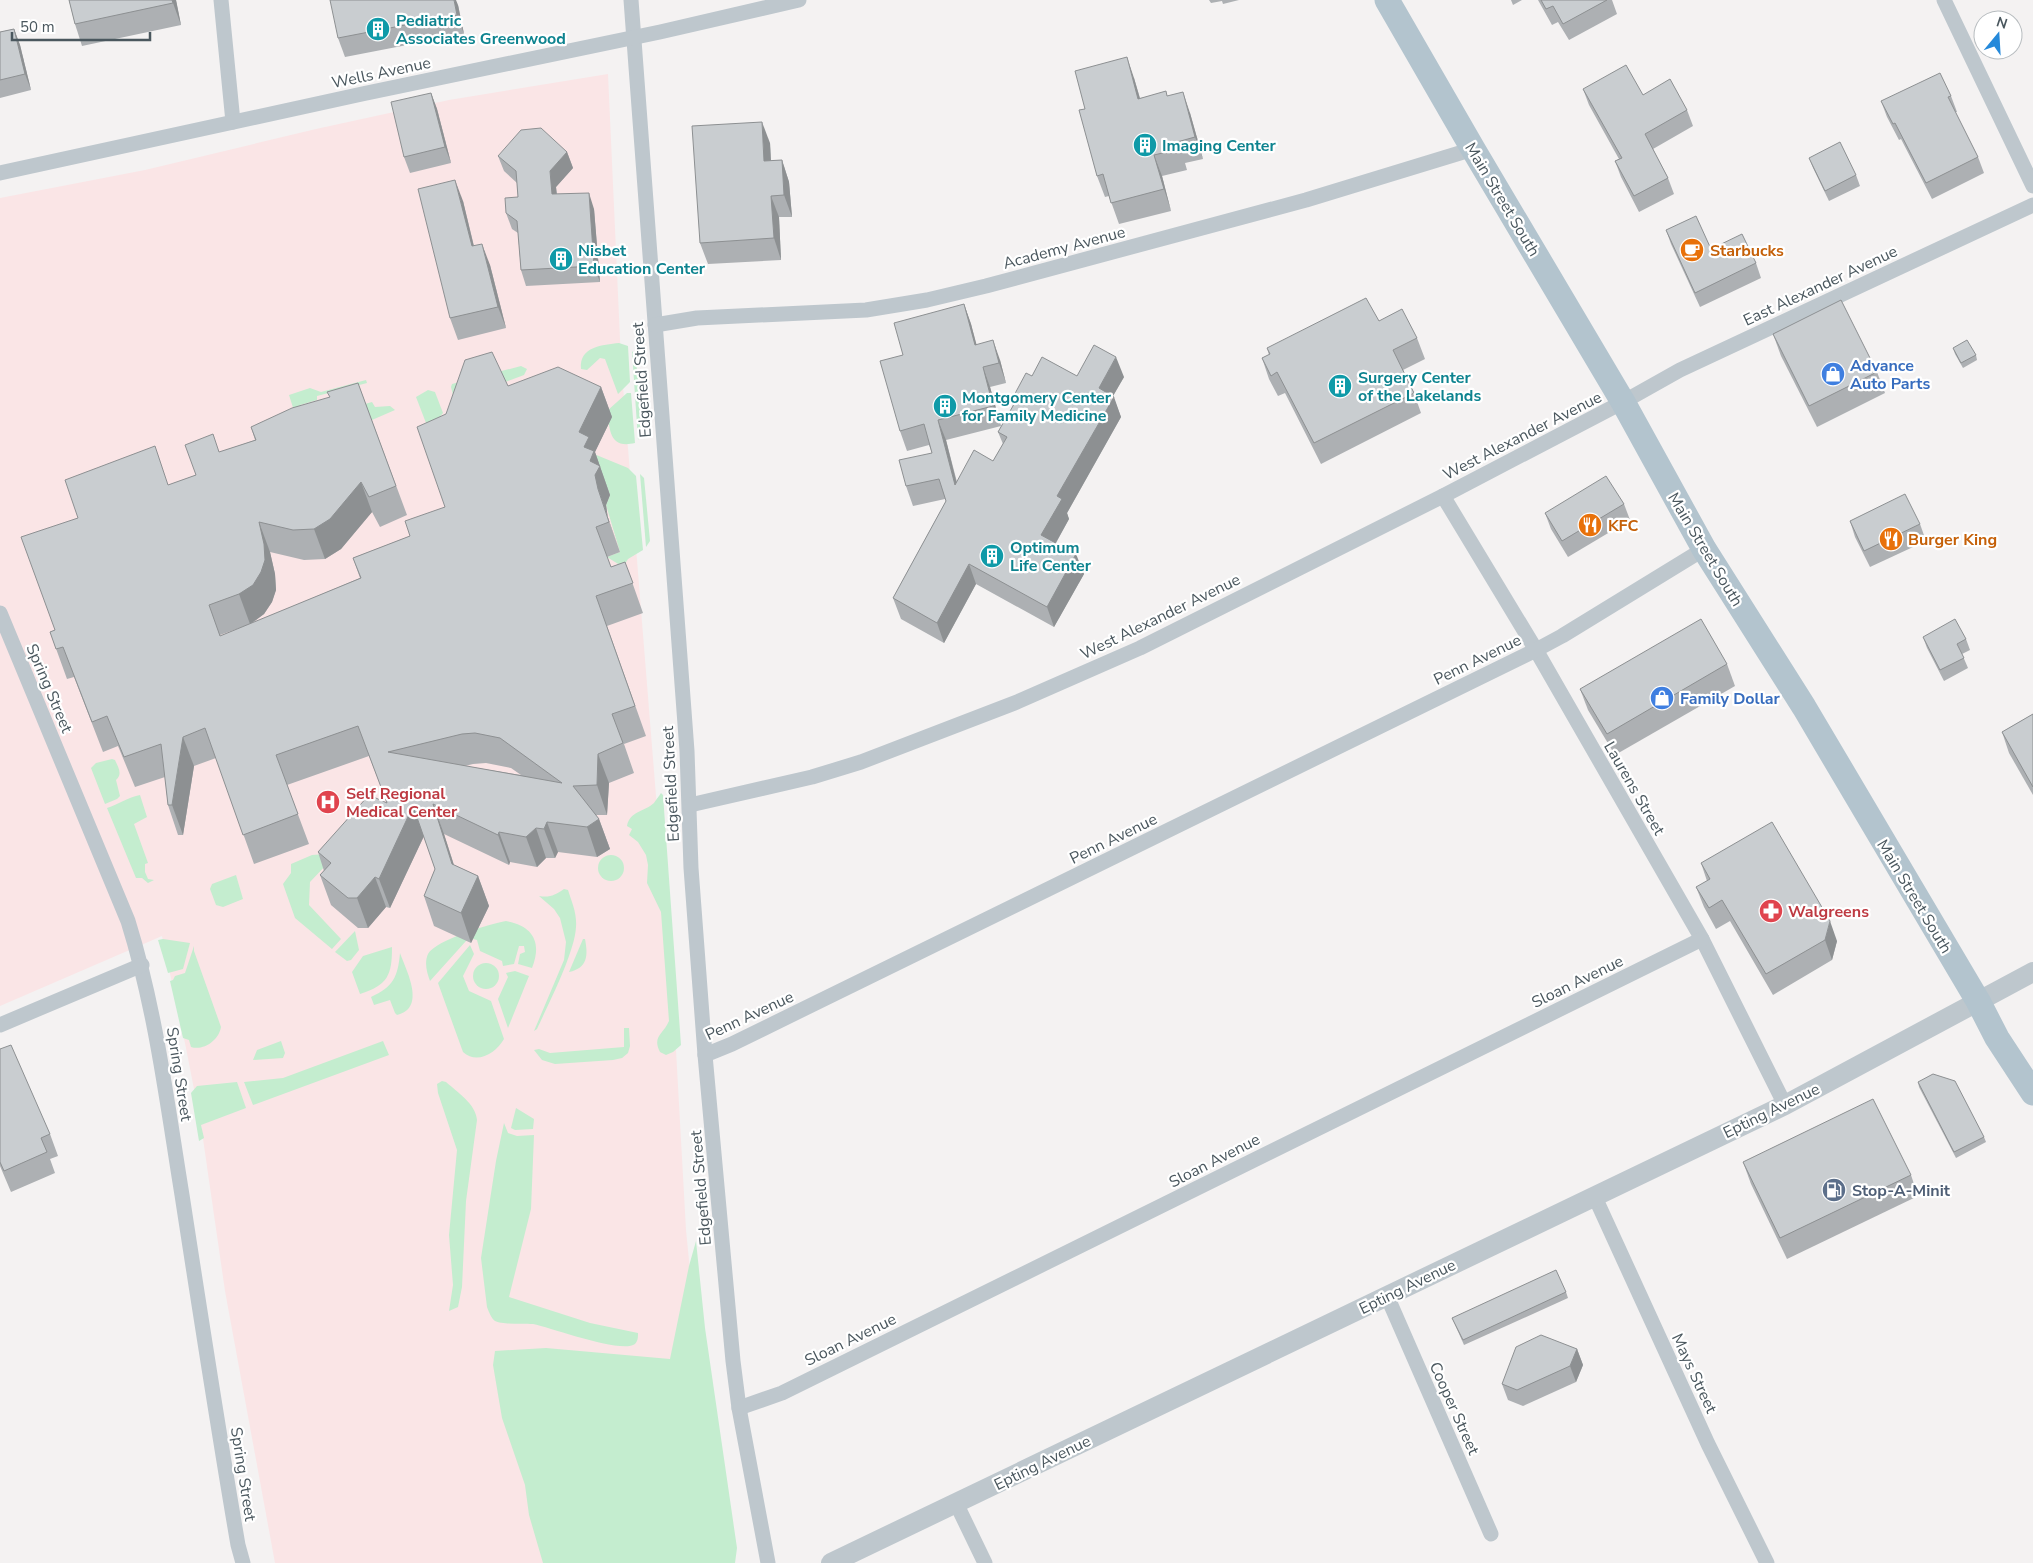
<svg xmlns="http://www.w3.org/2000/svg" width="2033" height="1563" font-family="'Nunito Sans',sans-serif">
<rect width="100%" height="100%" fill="#f4f2f2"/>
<!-- medical -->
<path fill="#fae5e6" d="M608 74 621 361 675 1032 686 1230 704 1411 729 1563H275L225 1291 201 1125 186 1048 162 936 0 1006V198L145 170 316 129 449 100Z"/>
<!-- grass -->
<g fill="#c4edcf">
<path d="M619 343 628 346 630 382 618 394 605 359 600 358 587 370 581 369C579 346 603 345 619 343Z"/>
<path d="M632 351 635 355C637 371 646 429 638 440Z"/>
<path d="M521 366 527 369 524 375 460 399 453 395 451 387 452 384Z"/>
<path d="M366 380 367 383 317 396V400L300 405 307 430 322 416 372 402 375 407 390 406 395 410 372 420 303 439 289 395 310 388 321 392Z"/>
<path d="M428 390 435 392 443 413 438 419 426 423 416 397Z"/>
<path d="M627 393H631L635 443C609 449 610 430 607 411Z"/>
<path d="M594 454 628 468 636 476 643 550 628 559 623 567 607 557 620 552 606 505 610 495Z"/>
<path d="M640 474 644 478 650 541 646 547Z"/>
<path d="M112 759 115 760C118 767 123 774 116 780L120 796 117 799 105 804 91 768 96 763Z"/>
<path d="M661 793 663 795 681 1045 673 1052 666 1055 660 1052C652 1036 663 1035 669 1021L661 912 647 883 648 865 646 855 638 842 629 835 632 829 627 826C630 811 644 812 654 803 656 800 659 796 661 793Z"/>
<path d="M140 795 147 817 134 824 148 863 145 864V872L148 879 154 880 148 883 142 878H136L107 808C119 804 126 798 140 795Z"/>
<path d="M326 854 328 863 310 882 309 905 341 939 332 949 295 918 283 884 291 873V864L312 855Z"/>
<circle cx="611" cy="868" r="13"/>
<path d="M236 875 243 899 223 907 216 905 210 889 212 884Z"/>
<path d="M564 889 568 890C572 903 577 913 576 927 575 952 548 1005 537 1029L534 1031 564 960 566 942 560 918 554 909 539 896C550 898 555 895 564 889Z"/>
<path d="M506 921C534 926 542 943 532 968L518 964 520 954 525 952 524 946H519L514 964 503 966 502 961 480 951 477 940 473 939 466 941 430 981C427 973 424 963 428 954 436 940 489 924 506 921Z"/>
<path d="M355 931 359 950 351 960 347 961 335 952Z"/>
<path d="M163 939 190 943 183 969 168 973 158 940Z"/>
<path d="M583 939H585C588 955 588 968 569 972Z"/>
<path d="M470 945 474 954 463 976 469 991 491 1001 504 1039C496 1053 477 1065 463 1052L438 983Z"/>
<path d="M194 946V951L221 1027C219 1040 204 1051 191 1047L189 1040 183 1038 170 981 173 980 175 976 185 973Z"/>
<path d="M392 947C392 975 388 985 360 994L352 972 363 956Z"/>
<path d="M400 953C406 970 427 1008 397 1015L395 1013 390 1000 374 1005 371 997C393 987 398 977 400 953Z"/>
<circle cx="486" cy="976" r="13"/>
<path d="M515 971 529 976 508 1028 498 999 508 977 506 973Z"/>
<path d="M624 1028H629L630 1046 628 1053 622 1058 613 1060 555 1064 542 1060 534 1050 539 1049 550 1053 624 1047Z"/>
<path d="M281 1041 285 1053 283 1058 253 1060 257 1050Z"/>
<path d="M383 1041 389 1055 253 1105 244 1082 283 1078Z"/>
<path d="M442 1081 446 1082C457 1092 476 1104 477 1120L466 1201 462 1287 458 1307 449 1311 453 1285 449 1235 457 1150 438 1093 437 1084Z"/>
<path d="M237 1082 246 1108 201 1125 204 1138 199 1141 191 1093 197 1086Z"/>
<path d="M516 1108 534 1119 533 1129 515 1130 511 1128Z"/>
<path d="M504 1123 508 1133 517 1136 534 1135 531 1209 509 1297 590 1323 638 1333C638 1337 638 1341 635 1344 621 1354 553 1328 533 1324 524 1323 502 1325 495 1321 491 1318 489 1312 487 1307L481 1258 496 1161Z"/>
<path d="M696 1241 705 1328 737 1548 735 1563H543L529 1515 525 1485 502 1418 493 1365 495 1351 546 1348 670 1359 689 1266Z"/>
</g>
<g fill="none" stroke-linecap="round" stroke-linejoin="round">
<!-- minor -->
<g stroke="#bec7cd" stroke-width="15">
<path d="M221 0 233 122"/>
<path d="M631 0 687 751 691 868 705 1055 733 1361 739 1408 768 1563"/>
<path d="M1944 0 2033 186"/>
<path d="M0 173 362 94 660 32 799 0"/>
<path d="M655 325 697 318 866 310 927 300 986 286 1306 200 1473 149"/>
<path d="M1443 496 1536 650 1702 939 1785 1105"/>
<path d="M0 613 128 921C156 1011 167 1103 182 1195 200 1312 218 1429 238 1545L243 1563"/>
<path d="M690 805 812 777 861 762 1017 702 1140 648 1443 496 1623 402 1680 370 2033 205"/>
<path d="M0 1025 142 965"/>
<path d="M705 1055 732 1044 1536 650 1562 636 1704 549"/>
<path d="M1594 1195 1708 1444 1767 1563"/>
<path d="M1387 1296 1491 1534"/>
<path d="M739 1408 782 1393 1702 939"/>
<path d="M956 1503 985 1563"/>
</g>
<!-- tertiary -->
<path stroke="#bec7cd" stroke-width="20" d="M831 1563 1785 1105 2033 972"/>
<!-- primary -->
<path stroke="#b3c4ce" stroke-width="25" d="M1387 0 1473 149 1623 402 1704 549 1804 707 1978 1001 1997 1038 2033 1093"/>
</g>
<!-- wall -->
<g fill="#adb0b3" fill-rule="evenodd">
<path d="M69 0H176L181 25 82 46 75 24Z"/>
<path d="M1209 0H1239L1223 4 1222 1 1211 3Z"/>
<path d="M1511 0H1522L1513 5Z"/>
<path d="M1538 0H1612L1617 14 1569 40 1558 22 1552 25Z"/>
<path d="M458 5 464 34 345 57 338 38Z"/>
<path d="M14 29 20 45 31 90 0 98V32Z"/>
<path d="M1134 78 1140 98 1168 96 1190 113 1203 159 1185 163 1187 170 1162 176 1171 211 1119 224 1109 196 1105 197 1097 176 1085 109Z"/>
<path d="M1583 89 1643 95 1687 110 1693 126 1653 149 1668 178 1674 194 1639 212 1621 177 1615 161 1619 159 1589 105Z"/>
<path d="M431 93 437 109 451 163 410 173 404 157Z"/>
<path d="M1951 96 1957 112H1955L1978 157 1984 173 1932 199 1901 139 1899 140 1887 117 1881 101Z"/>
<path d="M770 143 771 161 782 160 789 182 792 217H779L781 260 708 264 700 243Z"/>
<path d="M567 152 573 168 556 187 557 194 594 209 600 282 526 286 521 270 518 233 512 229 506 213 518 197 517 183 504 171 498 156Z"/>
<path d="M1809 158 1856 175 1860 186 1829 201 1813 168Z"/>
<path d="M463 201 474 246 490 265 506 328 458 340 450 318Z"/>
<path d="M1666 230 1711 249 1756 263 1761 278 1700 307 1671 244Z"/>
<path d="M964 304 971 324 976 344 1000 360 1006 383 990 387 1001 426 946 440 957 482 993 461 1003 444 998 432 1013 406 1011 401 1032 376H1077L1124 377 1113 396 1121 417 1067 513 1069 519 1056 543 1084 574 1054 627 976 584 944 643 901 619 893 598 946 501 945 499 913 506 906 486 932 453 929 445 907 451 900 431 903 355Z"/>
<path d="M1379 321 1417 338 1425 359 1403 370 1414 393 1421 413 1321 464 1285 393 1278 396 1269 379 1262 358 1269 355 1267 348Z"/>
<path d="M1773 334 1877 372 1885 393 1817 427 1781 356Z"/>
<path d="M1953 348 1976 355 1977 360 1963 368 1955 354Z"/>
<path d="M358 383 407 515 380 527 372 512 341 549 325 559 304 560 270 552 275 574 276 590 272 602 264 614 251 624 360 578 353 558 410 536 445 507 508 386 601 387 612 417 595 452 610 495 606 505 608 519 620 552 607 557 611 567 625 562 643 613 607 626 646 736 624 744 634 773 609 783 607 815H596L599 819 610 849 597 857 558 852 555 858H546L537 867 510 862 509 865 444 834 454 865 478 876 489 906 471 943 434 926 424 896 435 869 424 836 390 908 386 907 368 928H358L331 905 320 875 324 871 318 852 387 802 369 756 287 785 309 844 254 864 216 758 194 766 183 835H178L168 805 165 777 135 787 118 746 103 752 74 677 67 679 50 632 55 630 78 518 196 475 220 452 255 440 251 427 330 398ZM245 626 220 636V635ZM486 763 511 768 521 775 465 766 473 764Z"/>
<path d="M1624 504 1630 520 1568 557 1551 529 1545 513Z"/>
<path d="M1850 521 1920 524 1926 541 1870 567 1855 537Z"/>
<path d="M1923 637 1966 639 1970 650 1962 654 1968 668 1944 681 1927 648Z"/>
<path d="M1727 664 1735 686 1615 755 1588 710 1580 689Z"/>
<path d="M2033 714V795L2009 753 2002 732Z"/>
<path d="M1701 863 1837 941 1832 960 1773 995 1730 921 1716 929 1704 907 1696 887 1707 881Z"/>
<path d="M0 1049 50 1134 58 1156 50 1159 55 1173 11 1192 0 1166Z"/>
<path d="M1918 1082 1984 1137 1986 1142 1956 1158 1919 1087Z"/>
<path d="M1743 1162 1911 1175 1918 1196 1787 1259 1751 1184Z"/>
<path d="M1566 1292 1568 1298 1464 1345 1452 1318Z"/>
<path d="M1577 1349 1583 1365 1576 1382 1523 1406 1508 1400 1502 1384Z"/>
</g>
<!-- shaded-wall -->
<g fill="#8d9092">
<path d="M172 0H176L181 25 173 3Z"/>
<path d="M454 0H456L458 5 464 34 457 15Z"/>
<path d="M14 29 20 45 31 90 25 74Z"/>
<path d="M1127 57 1134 78 1146 120 1138 99Z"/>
<path d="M1183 92 1190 113 1203 159 1195 137Z"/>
<path d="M431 93 437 109 451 163 445 147Z"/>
<path d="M762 122 770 143 772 183 764 161Z"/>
<path d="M567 152 573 168 556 187 558 210 552 194 550 171Z"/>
<path d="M1154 155 1162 176 1171 211 1164 189Z"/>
<path d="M782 160 789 182 792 217 784 195Z"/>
<path d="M455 180 463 201 479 268 472 246Z"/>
<path d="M589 193 594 209 600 282 594 266Z"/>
<path d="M771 196 779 217 781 260 774 238Z"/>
<path d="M482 244 490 265 506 328 498 307Z"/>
<path d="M964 304 971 324 982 365 975 345Z"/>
<path d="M993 340 1000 360 1006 383 999 363Z"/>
<path d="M1116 357 1124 377 1106 408 1099 388Z"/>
<path d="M983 367 990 387 1001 426 993 406Z"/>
<path d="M601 387 612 417 595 452 610 495 606 505 608 519 620 552 598 489 579 432Z"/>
<path d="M1114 397 1121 417 1067 513 1069 519 1049 555 1041 535 1057 496Z"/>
<path d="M938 420 946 440 962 505 955 485Z"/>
<path d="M361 482 372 512 341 549 325 559 314 529Z"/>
<path d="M259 522 270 552 275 574 276 590 272 602 264 614 250 624 239 594Z"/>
<path d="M1076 554 1084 574 1054 627 1047 607Z"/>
<path d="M969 564 976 584 944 643 937 623Z"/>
<path d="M183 737 194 766 183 835 172 805Z"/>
<path d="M598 754 609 783 607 815 597 785Z"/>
<path d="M433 804 444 834 463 894 452 864Z"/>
<path d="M413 806 424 836 390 908 379 879Z"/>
<path d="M599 819 610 849 597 857 587 827Z"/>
<path d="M547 822 558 852 555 858 544 829Z"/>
<path d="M536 828 546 858 537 867 526 837Z"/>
<path d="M499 832 510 862 509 865 498 835Z"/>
<path d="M478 876 489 906 471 943 461 913Z"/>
<path d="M375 877 386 907 368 928 357 898Z"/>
<path d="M1830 921 1837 941 1832 960 1825 940Z"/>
<path d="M1577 1349 1583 1365 1576 1382 1570 1366Z"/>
</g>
<!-- building -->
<g fill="#c9cdd0" stroke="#8d9092" fill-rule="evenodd">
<path d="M69 0H172L173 3 75 24Z"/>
<path d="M330 0H454L457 15 338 38Z"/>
<path d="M1541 0H1607L1563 24 1553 6 1546 9Z"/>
<path d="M14 29 25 74 0 80V32Z"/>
<path d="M1127 57 1138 99 1166 91 1167 96 1183 92 1195 137 1177 142 1179 149 1154 155 1164 189 1111 203 1103 174 1097 176 1079 110 1085 109 1075 71Z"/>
<path d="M1626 65 1643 95 1670 79 1687 110 1645 134 1668 178 1634 196 1615 161 1622 158 1583 89Z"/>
<path d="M1940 73 1951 96 1948 97 1978 157 1926 183 1895 123 1893 124 1881 101Z"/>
<path d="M431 93 445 147 404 157 391 102Z"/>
<path d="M762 122 764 161 782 160 784 195 771 196 774 238 700 243 692 126Z"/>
<path d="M541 128 567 152 550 171 552 194 589 193 594 266 521 270 517 221 506 213 505 198 518 197 516 171 498 156 521 130Z"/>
<path d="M1840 142 1856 175 1825 191 1809 158Z"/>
<path d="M455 180 472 246 482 244 498 307 450 318 418 189Z"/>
<path d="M1696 216 1711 249 1742 234 1756 263 1695 293 1666 230Z"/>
<path d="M1366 298 1379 321 1402 309 1417 338 1393 350 1414 393 1314 443 1277 372 1271 376 1262 358 1270 354 1267 348Z"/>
<path d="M1841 300 1877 372 1809 406 1773 334Z"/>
<path d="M964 304 975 345 993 340 999 363 983 367 993 406 938 420 955 485 974 450 993 461 1007 437 998 432 1017 399 1011 401 1026 373 1032 376 1042 357 1077 376 1094 345 1116 357 1099 388 1114 397 1057 496 1062 499 1041 535 1076 554 1047 607 969 564 937 623 893 598 946 501 939 479 906 486 899 460 932 453 924 424 900 431 880 361 903 355 894 323Z"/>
<path d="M1967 340 1976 355 1961 363 1953 348Z"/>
<path d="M492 352 508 386 558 367 601 387 579 432 589 437 584 447 594 451 590 461 600 466 595 475 598 489 609 522 596 527 611 567 625 562 633 583 596 596 635 706 612 714 623 743 598 754 597 785 573 786 599 819 587 827 547 822 544 829 536 828 526 837 499 832 498 835 433 804 452 864 478 876 461 913 424 896 435 869 413 806 379 879 375 877 357 898H348L320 875 331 863 318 852 369 795 387 803 358 726 276 755 298 814 243 835 205 728 183 737 172 805H168L161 744 124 757 107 716 92 722 63 647 56 649 50 632 55 630 21 537 78 518 65 480 155 446 168 485 196 475 185 445 213 434 219 452 256 440 251 427 292 408 330 397 327 392 358 383 396 486 369 497 361 482 330 519 314 529 293 530 259 522 264 544 265 560 261 572 253 585 239 594 209 605 220 636 361 578 353 558 410 536 405 521 445 507 417 427 446 414 465 360ZM475 733 500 738 562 783 388 752 462 734Z"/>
<path d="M1606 476 1624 504 1562 541 1545 513Z"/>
<path d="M1905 494 1920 524 1864 551 1850 521Z"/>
<path d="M1701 619 1727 664 1607 734 1580 689Z"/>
<path d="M1955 619 1966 639 1957 644 1964 658 1940 670 1923 637Z"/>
<path d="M2033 714V787L2002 732Z"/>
<path d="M1772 822 1830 921 1825 940 1766 974 1722 900 1709 908 1696 887 1710 879 1701 863Z"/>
<path d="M11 1045 50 1134 41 1138 47 1152 4 1171 0 1162V1049Z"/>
<path d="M1933 1074 1955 1081 1984 1137 1954 1152 1918 1082Z"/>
<path d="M1873 1099 1911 1175 1780 1238 1743 1162Z"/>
<path d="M1556 1270 1566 1292 1463 1340 1452 1318Z"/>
<path d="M1541 1335 1577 1349 1570 1366 1517 1390 1502 1384 1516 1347Z"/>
</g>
<!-- icons -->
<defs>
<g id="building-disc" transform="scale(1.25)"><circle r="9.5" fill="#0f9aa8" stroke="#fff"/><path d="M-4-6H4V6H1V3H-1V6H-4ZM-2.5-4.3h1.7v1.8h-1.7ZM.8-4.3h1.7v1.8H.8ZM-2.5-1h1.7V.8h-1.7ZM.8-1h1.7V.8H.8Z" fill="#fff"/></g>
<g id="cafe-disc" transform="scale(1.25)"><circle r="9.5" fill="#e8710a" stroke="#fff"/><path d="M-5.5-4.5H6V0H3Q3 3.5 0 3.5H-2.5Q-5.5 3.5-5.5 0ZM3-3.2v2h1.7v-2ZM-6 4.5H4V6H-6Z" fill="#fff"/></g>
<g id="shop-disc" transform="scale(1.25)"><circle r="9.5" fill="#3f7fe0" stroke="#fff"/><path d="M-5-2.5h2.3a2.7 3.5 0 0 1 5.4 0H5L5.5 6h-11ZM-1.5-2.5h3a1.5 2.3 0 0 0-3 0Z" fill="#fff"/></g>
<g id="restaurant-disc" transform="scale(1.25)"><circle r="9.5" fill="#e8710a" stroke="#fff"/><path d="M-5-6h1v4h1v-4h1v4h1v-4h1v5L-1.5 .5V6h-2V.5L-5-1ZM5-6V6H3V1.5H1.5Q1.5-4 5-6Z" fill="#fff"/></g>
<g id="hospital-disc" transform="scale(1.25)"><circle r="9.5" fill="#e0444e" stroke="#fff"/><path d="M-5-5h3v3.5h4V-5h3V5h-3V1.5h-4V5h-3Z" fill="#fff"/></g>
<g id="pharmacy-disc" transform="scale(1.25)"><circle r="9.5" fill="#e0444e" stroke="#fff"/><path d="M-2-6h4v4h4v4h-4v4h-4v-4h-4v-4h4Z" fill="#fff"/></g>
<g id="fuel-disc" transform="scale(1.25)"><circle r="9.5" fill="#5c6f8a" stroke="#fff"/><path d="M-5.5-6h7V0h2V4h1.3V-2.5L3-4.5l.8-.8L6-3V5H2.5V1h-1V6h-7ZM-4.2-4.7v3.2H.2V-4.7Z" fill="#fff"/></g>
</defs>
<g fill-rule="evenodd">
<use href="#building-disc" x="378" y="29"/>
<use href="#building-disc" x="1145" y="145"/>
<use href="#cafe-disc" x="1692" y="250"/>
<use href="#building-disc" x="561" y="259"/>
<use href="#shop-disc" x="1833" y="374"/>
<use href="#building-disc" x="1340" y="386"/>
<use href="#building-disc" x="945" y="406"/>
<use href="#restaurant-disc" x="1590" y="525"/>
<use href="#restaurant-disc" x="1891" y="539"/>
<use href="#building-disc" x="992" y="556"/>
<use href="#shop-disc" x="1662" y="698"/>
<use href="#hospital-disc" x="328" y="802"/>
<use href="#pharmacy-disc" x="1771" y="911"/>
<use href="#fuel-disc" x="1834" y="1190"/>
</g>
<g text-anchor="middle" stroke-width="4.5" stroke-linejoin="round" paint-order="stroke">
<!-- culture labels -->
<g font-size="16" font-weight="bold" fill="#0d838f" stroke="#fff" text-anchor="start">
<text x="396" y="26">Pediatric<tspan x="396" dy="18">Associates Greenwood</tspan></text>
<text x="1162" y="151">Imaging Center</text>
<text x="578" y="256">Nisbet<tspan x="578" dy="18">Education Center</tspan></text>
<text x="1358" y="383">Surgery Center<tspan x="1358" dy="18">of the Lakelands</tspan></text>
<text x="962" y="403">Montgomery Center<tspan x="962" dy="18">for Family Medicine</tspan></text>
<text x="1010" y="553">Optimum<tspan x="1010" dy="18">Life Center</tspan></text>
</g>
<!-- street labels -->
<g font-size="16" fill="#4a575e" stroke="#fff">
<text transform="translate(381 72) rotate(-12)" y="6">Wells Avenue</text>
<text transform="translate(1503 199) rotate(59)" y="6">Main Street South</text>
<text transform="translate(1064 247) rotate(-15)" y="6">Academy Avenue</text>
<text transform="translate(1820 285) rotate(-25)" y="6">East Alexander Avenue</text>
<text transform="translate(641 380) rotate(-94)" y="6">Edgefield Street</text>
<text transform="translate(1522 435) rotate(-27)" y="6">West Alexander Avenue</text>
<text transform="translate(1706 549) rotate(59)" y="6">Main Street South</text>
<text transform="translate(1160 616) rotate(-26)" y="6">West Alexander Avenue</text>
<text transform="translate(1477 659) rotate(-26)" y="6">Penn Avenue</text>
<text transform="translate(50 688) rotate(67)" y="6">Spring Street</text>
<text transform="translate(670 784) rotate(-93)" y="6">Edgefield Street</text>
<text transform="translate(1635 788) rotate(60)" y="6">Laurens Street</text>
<text transform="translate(1113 838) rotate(-26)" y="6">Penn Avenue</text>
<text transform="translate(1915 896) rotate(59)" y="6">Main Street South</text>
<text transform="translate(1577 981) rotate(-26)" y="6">Sloan Avenue</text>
<text transform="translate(749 1015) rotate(-25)" y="6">Penn Avenue</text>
<text transform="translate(180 1074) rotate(81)" y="6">Spring Street</text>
<text transform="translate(1771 1110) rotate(-26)" y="6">Epting Avenue</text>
<text transform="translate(1214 1160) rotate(-27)" y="6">Sloan Avenue</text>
<text transform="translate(700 1188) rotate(-95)" y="6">Edgefield Street</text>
<text transform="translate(1407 1286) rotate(-26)" y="6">Epting Avenue</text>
<text transform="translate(850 1339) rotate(-26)" y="6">Sloan Avenue</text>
<text transform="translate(1695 1373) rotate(65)" y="6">Mays Street</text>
<text transform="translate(1455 1408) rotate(66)" y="6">Cooper Street</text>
<text transform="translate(1042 1462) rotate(-26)" y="6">Epting Avenue</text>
<text transform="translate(244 1474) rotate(81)" y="6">Spring Street</text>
</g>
<!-- food labels -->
<g font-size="16" font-weight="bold" fill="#c56008" stroke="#fff" text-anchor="start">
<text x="1710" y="256">Starbucks</text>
<text x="1608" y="531">KFC</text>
<text x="1908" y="545">Burger King</text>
</g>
<!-- shop labels -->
<g font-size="16" font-weight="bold" fill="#366cbe" stroke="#fff" text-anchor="start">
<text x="1850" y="371">Advance<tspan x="1850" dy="18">Auto Parts</tspan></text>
<text x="1680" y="704">Family Dollar</text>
</g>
<!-- health labels -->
<g font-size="16" font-weight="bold" fill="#be3a42" stroke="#fff" text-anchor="start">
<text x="346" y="799">Self Regional<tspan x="346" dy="18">Medical Center</tspan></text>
<text x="1788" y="917">Walgreens</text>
</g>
<!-- service labels -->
<g font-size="16" font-weight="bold" fill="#4e5e75" stroke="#fff" text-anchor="start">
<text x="1852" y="1196">Stop-A-Minit</text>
</g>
</g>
<!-- north arrow -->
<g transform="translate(1998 35) rotate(18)"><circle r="24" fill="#ffffff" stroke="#b7bcbf"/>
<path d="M0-4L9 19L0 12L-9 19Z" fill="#2589da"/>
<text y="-8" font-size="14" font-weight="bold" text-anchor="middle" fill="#4a575e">N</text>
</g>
<!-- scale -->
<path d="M12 32v8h138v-8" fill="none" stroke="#4a575e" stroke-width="2.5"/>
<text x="20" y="32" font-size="15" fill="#4a575e" stroke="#ffffff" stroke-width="4" paint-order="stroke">50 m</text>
</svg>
